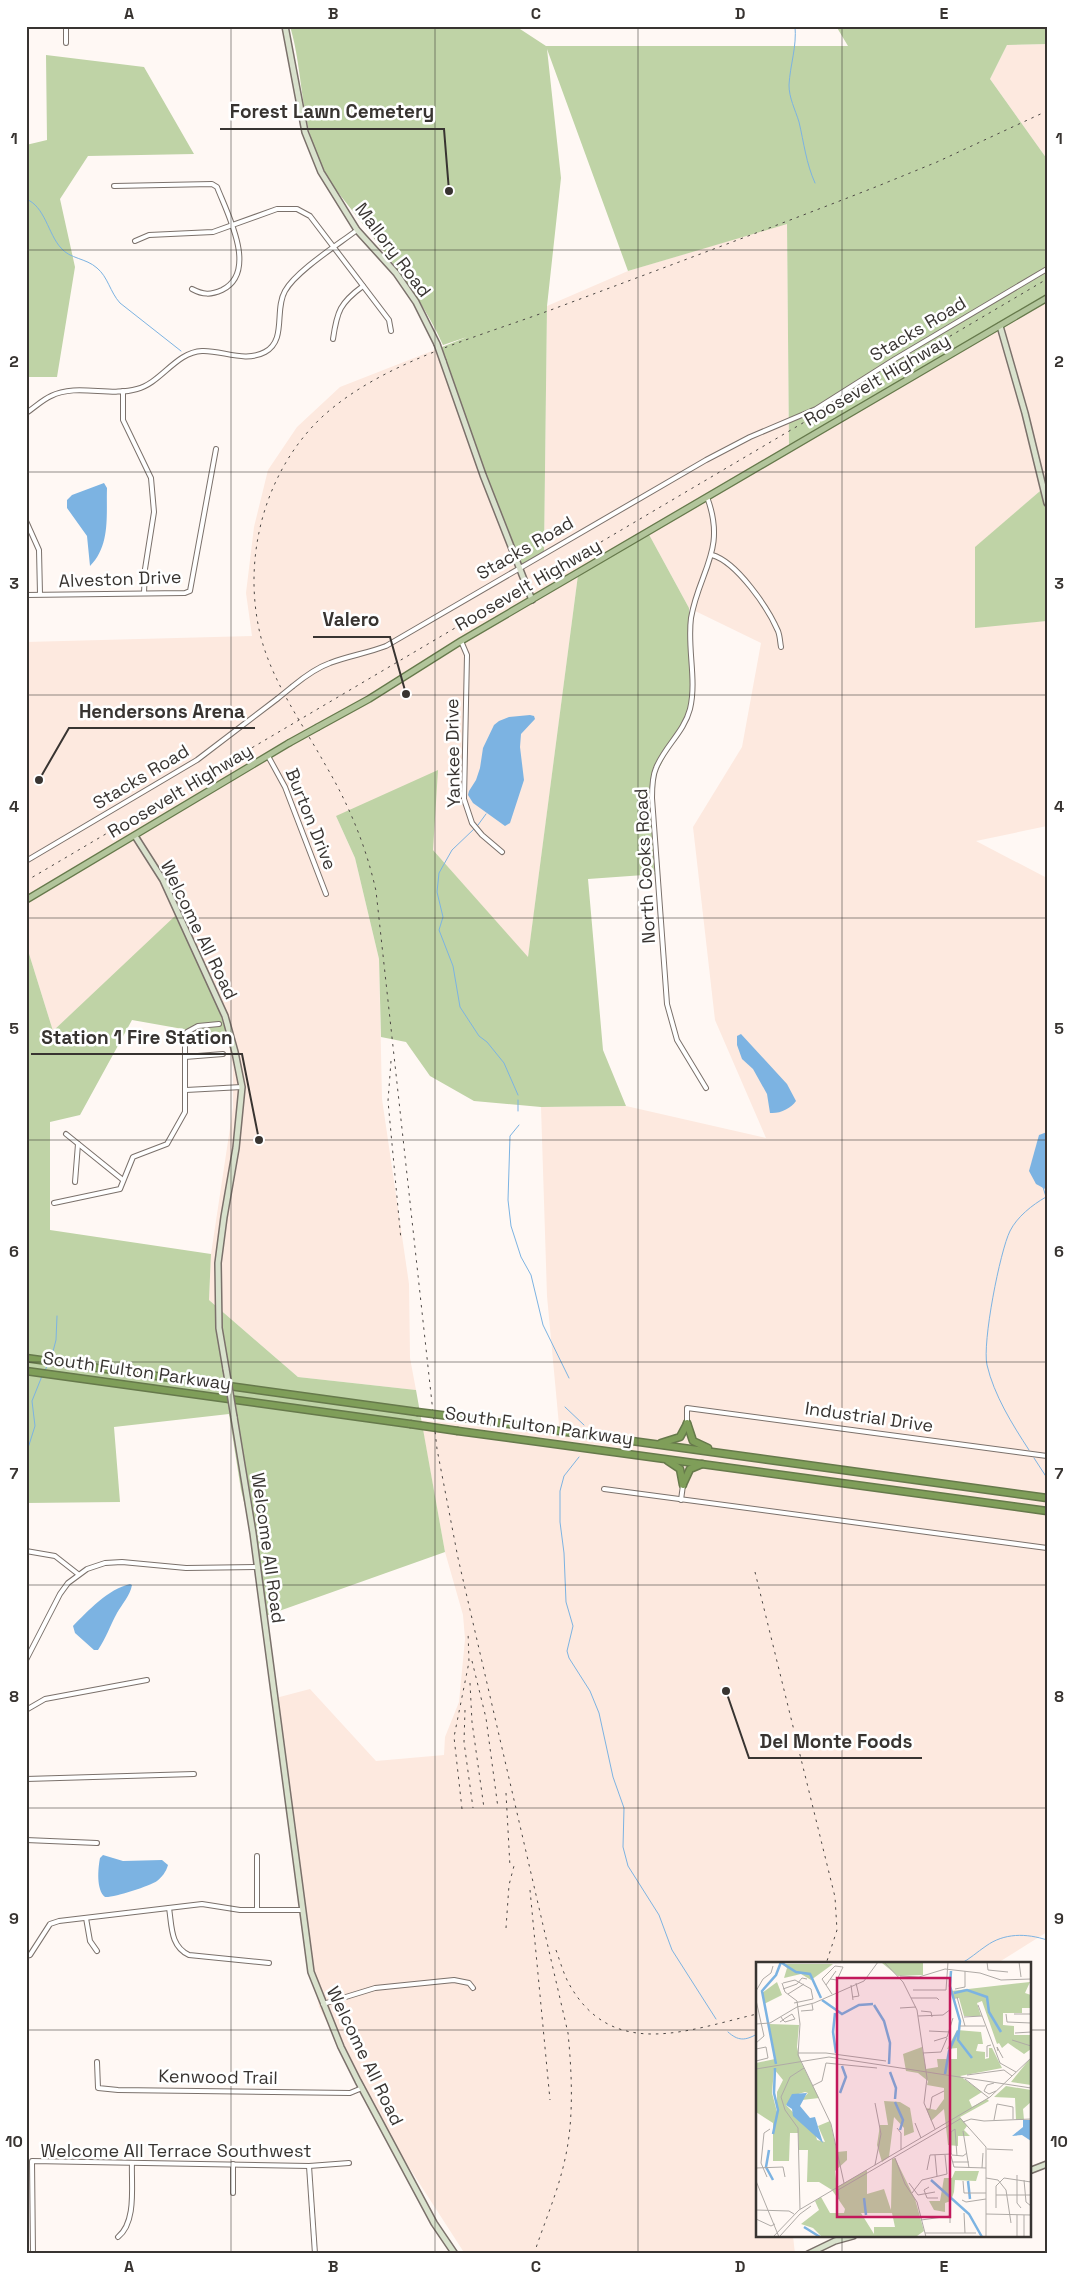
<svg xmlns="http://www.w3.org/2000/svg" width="1073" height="2280" font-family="'Space Grotesk',sans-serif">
<rect width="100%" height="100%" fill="#fff8f4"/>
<!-- built -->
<g fill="#fde9df">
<path d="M1047 44V159L990 79 1007 45Z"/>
<path d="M787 223 789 447 1000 330 1047 301V485L975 548V627L1047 621V826L976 841 1047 878V1932L996 1964H757V2236H793L795 2254H465L385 2130 319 2007 302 1913 272 1699 310 1689 376 1761 444 1755 445 1737 459 1702 465 1639 463 1615 445 1552 421 1420 560 1436 547 1296 541 1107 626 1106 766 1138 715 1020 693 827 742 747 761 643 689 608 646 529 578 575 528 958 433 850 336 816 355 858 379 959 382 1099 409 1284 410 1358 416 1390 298 1377 209 1300 211 1254 233 1108V1068L227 1034 207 976 176 917 53 1031 26 944V642L252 636 246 593 254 527 268 470 297 427 340 387 437 349 544 553 547 306 628 271Z"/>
</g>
<!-- green -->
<g fill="#bfd3a6">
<path d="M290 26H520V29L546 46H848L836 26H1047V44L1007 45 990 79 1047 159V301L1000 330 789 448 787 224 628 271 547 49 561 178 547 306 544 553 517 568 437 349 467 337 443 345C422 298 390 260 359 219 346 202 331 186 322 167 299 119 304 74 290 26Z"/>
<path d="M46 55 144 67 194 154 88 156 60 199 75 267 57 377H26V145L47 140Z"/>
<path d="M1047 485V621L975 628V547Z"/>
<path d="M646 529 689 608V644L693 691 687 714 652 782 658 874 588 879 603 1050 626 1106 541 1107 474 1101 430 1076 406 1042 381 1037 379 959 355 858 336 816 438 770 433 850 528 957 578 575Z"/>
<path d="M175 916 207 976 228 1037 132 1020 80 1115 50 1122V1230L211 1254 209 1300 298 1377 416 1390 445 1552 265 1616 249 1522 241 1490 229 1414 114 1427 120 1502 26 1503V944L53 1031Z"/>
</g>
<!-- water -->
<g fill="#7cb3e2">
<path d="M104 483 107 488C106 514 111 545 90 566L87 536 67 508V500L72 495Z"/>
<path d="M530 715 534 716 535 719 521 734 520 747 524 780 510 823 505 826 473 803 468 795 469 791 476 780 480 768 483 748 494 725 499 721 509 717Z"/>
<path d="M741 1034 787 1084 796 1101C791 1108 780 1114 770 1113L767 1094 753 1069 742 1059 737 1045V1036Z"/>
<path d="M1047 1132V1190L1036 1184 1029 1171 1039 1135Z"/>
<path d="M130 1584 132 1585C130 1596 122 1604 117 1613 110 1626 106 1638 98 1650H94L75 1633 73 1626C88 1611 108 1589 130 1584Z"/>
<path d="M103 1855 123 1861 162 1860 168 1865C166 1872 162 1877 157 1881 150 1886 113 1898 105 1897 96 1890 98 1868 100 1858Z"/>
</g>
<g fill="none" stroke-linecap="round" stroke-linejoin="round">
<!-- stream -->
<g stroke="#7cb3e2" stroke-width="1">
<path d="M795 26C797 47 790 65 789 85 789 98 795 109 799 122 804 143 806 163 815 183"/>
<path d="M26 199C45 206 48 234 61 248 70 259 86 258 97 268 108 277 110 292 120 303L181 351"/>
<path d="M478 825 486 814"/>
<path d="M474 829 452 850 439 873 437 892 443 917 439 930 453 966 460 1007 479 1036 487 1042 504 1063 518 1095"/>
<path d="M518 1100V1111"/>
<path d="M519 1125 510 1136 508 1200 511 1226 521 1257 531 1275 543 1325 569 1378"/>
<path d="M51 1359 56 1340 57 1316"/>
<path d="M45 1370 49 1363"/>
<path d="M565 1407 584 1425"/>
<path d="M1029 1450C1012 1424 994 1395 987 1365 982 1343 1000 1251 1010 1231 1017 1217 1032 1205 1046 1197L1043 1187"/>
<path d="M579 1457 564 1476 560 1491V1522L564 1553 566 1602 573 1626 567 1651 569 1658 590 1691 599 1713 613 1777 624 1808 623 1847 628 1866 659 1915 672 1950 716 2019"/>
<path d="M1034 1458 1047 1478"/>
<path d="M26 1470 28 1448 35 1426 32 1401 42 1376"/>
<path d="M960 1964C970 1959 977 1952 986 1946 1004 1933 1026 1933 1047 1940"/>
<path d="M728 2032C738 2041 745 2041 757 2034"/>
</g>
<!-- street casing -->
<g stroke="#7b716b" stroke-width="6">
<g id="street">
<path d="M66 26V43"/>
<path d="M114 186 212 184 217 187C227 213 259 272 222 290 211 295 203 295 192 289"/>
<path d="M135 241 149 235 213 232 277 209H297L310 216 389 320 391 331"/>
<path d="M333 339C337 311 340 303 363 286"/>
<path d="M123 391V420L151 478 154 512 145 569 144 593"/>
<path d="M26 413C34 408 42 400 51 396 76 383 110 397 137 389 161 383 176 352 202 351 222 350 245 363 265 352 287 340 274 310 285 291 296 271 339 244 357 230"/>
<path d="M26 521 39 550 40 594"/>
<path d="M712 555C737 562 768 608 778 631 780 636 780 642 781 647"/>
<path d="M26 595 185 593 190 591 216 449"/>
<path d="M461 641 467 655 464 799 472 823 482 835 502 852"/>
<path d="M293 686C304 677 316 668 330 663 348 656 368 653 386 646L706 460 750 437 816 409 895 359 1047 269"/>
<path d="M268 756 285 787 326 894"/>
<path d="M26 861 197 760 277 699"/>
<path d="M185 1057 223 1054"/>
<path d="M706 1088 677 1040 667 1004 652 798C652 788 652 777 656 768 665 746 684 732 690 709 697 680 687 648 691 618 699 571 727 550 707 497"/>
<path d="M186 1090 242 1087"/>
<path d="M66 1134 123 1180"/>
<path d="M75 1182 78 1144"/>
<path d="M54 1203 120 1189 133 1157 167 1144 185 1112V1045L187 1032 198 1026 219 1024"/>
<path d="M687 1423V1408L1047 1456"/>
<path d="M604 1489 1047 1548"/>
<path d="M681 1500 683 1485"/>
<path d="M26 1551 55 1556 78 1574"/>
<path d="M26 1660 60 1594 68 1583 87 1569 105 1563 122 1562 186 1568 256 1567"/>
<path d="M26 1710 45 1699 147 1680"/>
<path d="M26 1779 194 1774"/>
<path d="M26 1840 97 1843"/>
<path d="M169 1908C172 1926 170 1946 189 1955L269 1963"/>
<path d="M257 1910V1856"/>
<path d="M86 1918 90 1941 97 1951"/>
<path d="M26 1956 30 1955 50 1924 59 1921 202 1904 240 1910H302"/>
<path d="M323 2004 375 1988 454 1980 469 1983 473 1988"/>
<path d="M97 2062 98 2088 118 2090 350 2093 362 2088"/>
<path d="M309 2166 315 2254"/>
<path d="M233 2193V2164"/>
<path d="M118 2237C137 2222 131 2184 132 2163"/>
<path d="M33 2254 32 2161 309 2166 349 2163"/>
</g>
</g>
<!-- secondary casing -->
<g stroke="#7b716b" stroke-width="8">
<g id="secondary">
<path d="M285 26 305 132 321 172 357 230 396 273 416 302 437 344"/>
<path d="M1000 326 1025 413 1047 503"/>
<path d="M443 361 483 475 532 600"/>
<path d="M135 836 163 880 225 1016 235 1052 242 1087 236 1148 224 1217 218 1263 219 1328 226 1369"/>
<path d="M234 1417 253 1533 311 1972 341 2047 358 2081 434 2223 455 2254"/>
<path d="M1029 2171 1047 2164"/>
<path d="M808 2254 835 2241 853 2236"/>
</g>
</g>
<!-- primary casing -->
<g stroke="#66794b" stroke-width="8">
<g id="primary">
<path d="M318 727 369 699 461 641 1047 298"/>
<path d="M26 900 289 743"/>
</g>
</g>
<!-- highway casing -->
<g stroke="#66794b" stroke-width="9">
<g id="highway">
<path d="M26 1358 417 1412"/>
<path d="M26 1371 410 1424"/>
<path d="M457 1417 1047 1498"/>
<path d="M687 1423 693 1441 708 1448"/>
<path d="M458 1431 1047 1511"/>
<path d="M661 1443 680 1437 687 1424"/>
<path d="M668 1461 680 1469 683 1485"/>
<path d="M684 1482 690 1469 702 1464"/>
</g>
</g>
<!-- street -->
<use href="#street" stroke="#fff" stroke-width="4"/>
<!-- secondary -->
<use href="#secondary" stroke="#d9e2cd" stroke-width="5"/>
<!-- primary -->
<use href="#primary" stroke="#b2c59b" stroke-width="5.5"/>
<!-- highway -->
<use href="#highway" stroke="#7f9e59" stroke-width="6"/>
<!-- rail -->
<g stroke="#4d4845" stroke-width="1" stroke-dasharray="2.5 5" stroke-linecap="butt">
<path d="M26 881 1047 279"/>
<path d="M391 1061 388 1101 401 1240"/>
<path d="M755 1572 835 1897 837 1930 826 1964"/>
<path d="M472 1661 486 1718 498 1808"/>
<path d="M470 1683 472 1722 484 1808"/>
<path d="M465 1710 464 1742 473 1808"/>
<path d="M506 1793 510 1867"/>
<path d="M462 1809 454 1737 469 1662 468 1631"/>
<path d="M530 1890 550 2100"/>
<path d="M506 1928 509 1885 515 1862"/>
<path d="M556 1950C560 1961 563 1972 568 1982 611 2062 688 2030 757 2014"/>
<path d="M534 2254C544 2223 558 2192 565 2159 574 2120 572 2074 568 2033L458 1558 437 1449 376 891C366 846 349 805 326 766 301 721 267 675 258 624 244 550 267 469 322 417 383 361 479 337 556 308 663 268 771 228 878 186L937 162 1047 111"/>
</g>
<!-- street-bridge casing -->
<g stroke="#7b716b" stroke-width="6" stroke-linecap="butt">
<path id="street-bridge" d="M277 699 293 686"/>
</g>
<!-- secondary-bridge casing -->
<g stroke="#7b716b" stroke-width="8" stroke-linecap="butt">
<g id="secondary-bridge">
<path d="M437 344 443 361"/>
<path d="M226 1369 234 1417"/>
</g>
</g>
<!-- primary-bridge casing -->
<g stroke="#66794b" stroke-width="8" stroke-linecap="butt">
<path id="primary-bridge" d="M289 743 318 727"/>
</g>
<!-- highway-bridge casing -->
<g stroke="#66794b" stroke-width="9" stroke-linecap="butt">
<g id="highway-bridge">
<path d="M417 1412 457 1417"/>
<path d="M410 1424 458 1431"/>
</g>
</g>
<!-- street-bridge -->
<use href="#street-bridge" stroke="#fff" stroke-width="4"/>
<!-- secondary-bridge -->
<use href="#secondary-bridge" stroke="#d9e2cd" stroke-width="5"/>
<!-- primary-bridge -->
<use href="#primary-bridge" stroke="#b2c59b" stroke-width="5.5"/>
<!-- highway-bridge -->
<use href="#highway-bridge" stroke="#7f9e59" stroke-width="6"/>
</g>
<!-- grid -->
<path fill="none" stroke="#383431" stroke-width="1" stroke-opacity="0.55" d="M231 26V2254M435 26V2254M638 26V2254M842 26V1964M26 250H1047M26 472H1047M26 695H1047M26 918H1047M26 1140H1047M26 1362H1047M26 1585H1047M26 1808H1047M26 2030H757M1029 2030H1047M842 2236V2254"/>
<g text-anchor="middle" stroke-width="5" stroke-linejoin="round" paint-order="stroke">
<!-- street labels -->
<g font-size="18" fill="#383431" stroke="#fff">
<text transform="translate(393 250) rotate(53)" y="6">Mallory Road</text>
<text transform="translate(918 329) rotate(-31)" y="6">Stacks Road</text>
<text transform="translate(877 380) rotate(-30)" y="6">Roosevelt Highway</text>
<text transform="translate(525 548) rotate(-30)" y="6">Stacks Road</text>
<text transform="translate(120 579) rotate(-2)" y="6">Alveston Drive</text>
<text transform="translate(528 585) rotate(-30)" y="6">Roosevelt Highway</text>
<text transform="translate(453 753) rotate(-91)" y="6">Yankee Drive</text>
<text transform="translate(141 777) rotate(-31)" y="6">Stacks Road</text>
<text transform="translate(180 791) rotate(-31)" y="6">Roosevelt Highway</text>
<text transform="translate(311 819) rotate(68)" y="6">Burton Drive</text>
<text transform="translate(645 866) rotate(-93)" y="6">North Cooks Road</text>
<text transform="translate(199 930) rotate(64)" y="6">Welcome All Road</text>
<text transform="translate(137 1371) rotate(8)" y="6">South Fulton Parkway</text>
<text transform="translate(869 1417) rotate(8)" y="6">Industrial Drive</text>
<text transform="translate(539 1426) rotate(8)" y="6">South Fulton Parkway</text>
<text transform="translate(268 1548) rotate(82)" y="6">Welcome All Road</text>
<text transform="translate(365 2056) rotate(64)" y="6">Welcome All Road</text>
<text transform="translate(218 2077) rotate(1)" y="6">Kenwood Trail</text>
<text x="176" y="2157">Welcome All Terrace Southwest</text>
</g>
</g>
<!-- overview -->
<g transform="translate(756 1962)">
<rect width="275" height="275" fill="#fff8f4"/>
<path d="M126 1H167V13L142 14ZM26 2H77L55 18 45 12 28 16 31 6ZM21 20 26 33 8 42 6 31ZM274 20 269 31 275 33V46H266V51H247V63L258 64V73H275V87L268 92 252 81 246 86 243 81 241 82 226 39 221 41 225 54H208L203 36 198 37 195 29ZM13 62 43 63 41 85 44 98 63 136 46 138 52 131 49 130 39 133 30 143 60 174 61 178 69 180 62 164 74 159 81 190 91 189V198L79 209 81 225 111 208V232L128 227 135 248 136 197 139 196 159 237 168 269 161 274H65L57 266 45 262 63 248 59 239 65 235 74 251H88L89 247 76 228 63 220H51L52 188H43L42 171H34L33 199H17V161L0 150V101L19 97ZM18 107 27 118 21 130V150L16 131ZM105 251H136L139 265H118V272ZM201 68 225 70 227 82H222L220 89 229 90V97L233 96V86H236L246 106 204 114 226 130 213 138 216 145 231 137 233 139 204 155 211 164 208 168 214 174H202V184L192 183 188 147 175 159 170 146 180 148 188 137V126L171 123 172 119 162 111 150 109 147 92 166 85 170 107 182 105 181 97H201V86L191 87ZM275 97V123L255 120 272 99ZM250 124 275 128V140L267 147 268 158H260L259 136 238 135ZM128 139 144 140 154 146 158 170 148 174V166L138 155 133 195 126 200 121 183 124 163H132ZM199 209H223L220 219 199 218 198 230 195 239 189 241V250L178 248 173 239H184L188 216H196Z" fill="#bfd3a6" fill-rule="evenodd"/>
<path d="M51 131 44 144 54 156 59 155 67 181 37 154 36 147 30 143 36 132ZM267 158H275V179L266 173 256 174 267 165Z" fill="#7cb3e2"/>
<path fill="none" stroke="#7cb3e2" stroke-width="2.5" d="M26 1 40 10 54 12 65 36M195 9 194 24 204 59 202 78 216 96M198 31 211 28 231 35 233 50 245 70M66 38 86 52 103 43 117 42M118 43 128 59 134 81 133 102M79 51 77 70 80 91M20 102 6 29 20 13 25 0M134 110 140 126 139 137M189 112 193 89 202 69M84 131 90 115 86 104M139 140 147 158 144 168M17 172 22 148 18 131 19 106M13 188 10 205 17 218M175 218 213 252 226 275M212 219 214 237M108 236 110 253M48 265 64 275"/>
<path fill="none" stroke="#afaaa6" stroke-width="1" d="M128 0 147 20 161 48 171 116 168 141 179 167M231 0 232 8 252 10M263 0 265 15M144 14 163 15 189 7 224 11 245 18 275 17M74 17 81 18 87 5 79 4 66 17 76 32M26 21 29 30 41 39 44 62 42 93 75 162 88 221M27 21 39 18 55 27 57 37 38 41M70 23 80 9M95 23 97 38M27 27 41 22 46 16 51 17M199 27 209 25V9M157 28H190L192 0M0 29 7 17 15 11 17 4M32 32 48 22M97 35 103 34 100 21M201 35 209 64M155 36H181L183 38M0 38 8 74 0 81M222 43 244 101 260 110M144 46 160 45M45 49 57 48 56 42M165 49 175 50 176 55M250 52 251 60 275 61M258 52H275M162 54 187 53 195 47M208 55 226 54M24 60 27 58 28 57 36 52 39 57 29 60 27 58 25 55M0 62 14 61 41 45 58 41 108 19 122 0M204 64H229M173 69 194 70M259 71 275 70M256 78 275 84M178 79 191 75 197 56M0 87 10 85 12 96 0 99M242 89 241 85 247 96M42 91H70L130 99M167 91 185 90 191 76M231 95V84L235 83M0 107 73 95 275 126M211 113 248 108 256 114M209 117 233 136M238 121 231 123 228 129 233 132 240 129M56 124 66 119 70 101 121 106M171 148 174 147 176 135 188 129M204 156 230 185V275M238 158 241 142 257 145V157M207 160 215 157 228 159 275 157M159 161 165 176M141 166 145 171V188M207 169 213 206M231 187 257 188M195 192V170L199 167 201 194M179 193 181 214M196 193 207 194 211 191M195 194 198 205 230 206M139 196 149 222 161 240 170 275M197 200H213M119 203 125 172 119 141M0 206 27 205 29 215M226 206 227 191M171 208 174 193 196 192M261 213V241L265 246M11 215 5 201 8 171 14 167M230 216 242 218 250 228 255 261M268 218 270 240 275 244M0 219 23 275M207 219 208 231H230M153 221 162 233 179 230M173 225 168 228 171 236H182M156 231 166 218 191 212 189 193M240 233H275M83 237 82 228 204 157M206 238 210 240 230 237M194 245V261M240 246V224L248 216 275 220M44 247 42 166 29 148 25 135 34 115 48 106M0 248 33 249 38 252M208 251 209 271M230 252 275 253M261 253V275M268 253V275M0 257 15 264 19 262M165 258 194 254M169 271H220M24 274 44 252 55 244M17 275 43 248 234 135 275 96"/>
<path fill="#c2185b" fill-opacity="0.15" stroke="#c2185b" stroke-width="2.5" d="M81 16H194V255H81Z"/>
<rect width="275" height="275" fill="none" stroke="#383431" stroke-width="2.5"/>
</g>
<!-- callouts -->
<path fill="none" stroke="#383431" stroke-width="2" d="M449 191L444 129H220M406 694L390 637H313M39 780L69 728H255M259 1140L242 1054H31M726 1691L749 1758H922"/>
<g fill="#383431" stroke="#fff" stroke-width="2">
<circle cx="449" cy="191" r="5"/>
<circle cx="406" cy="694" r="5"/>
<circle cx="39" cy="780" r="5"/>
<circle cx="259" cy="1140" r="5"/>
<circle cx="726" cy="1691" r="5"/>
</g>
<g font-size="19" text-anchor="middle" font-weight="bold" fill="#383431" stroke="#fff" stroke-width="5" stroke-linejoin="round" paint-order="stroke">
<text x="332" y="118">Forest Lawn Cemetery</text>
<text x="351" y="626">Valero</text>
<text x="162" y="718">Hendersons Arena</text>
<text x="137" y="1044">Station 1 Fire Station</text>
<text x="836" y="1748">Del Monte Foods</text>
</g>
<!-- border -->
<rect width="1073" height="2280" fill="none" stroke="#ffffff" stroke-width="55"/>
<rect x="28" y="28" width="1018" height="2224" fill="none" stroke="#383431" stroke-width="2"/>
<g font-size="16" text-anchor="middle" font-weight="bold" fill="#383431">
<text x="129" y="19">A</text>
<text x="333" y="19">B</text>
<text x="536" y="19">C</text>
<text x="740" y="19">D</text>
<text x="944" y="19">E</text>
<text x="14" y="144">1</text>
<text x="1059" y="144">1</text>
<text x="14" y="367">2</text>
<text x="1059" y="367">2</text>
<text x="14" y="589">3</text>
<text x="1059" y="589">3</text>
<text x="14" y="812">4</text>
<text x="1059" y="812">4</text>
<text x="14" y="1034">5</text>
<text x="1059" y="1034">5</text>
<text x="14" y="1257">6</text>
<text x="1059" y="1257">6</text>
<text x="14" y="1479">7</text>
<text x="1059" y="1479">7</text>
<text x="14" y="1702">8</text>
<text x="1059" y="1702">8</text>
<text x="14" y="1924">9</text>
<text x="1059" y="1924">9</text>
<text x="14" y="2147">10</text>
<text x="1059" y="2147">10</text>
<text x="129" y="2272">A</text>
<text x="333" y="2272">B</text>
<text x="536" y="2272">C</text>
<text x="740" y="2272">D</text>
<text x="944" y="2272">E</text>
</g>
</svg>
